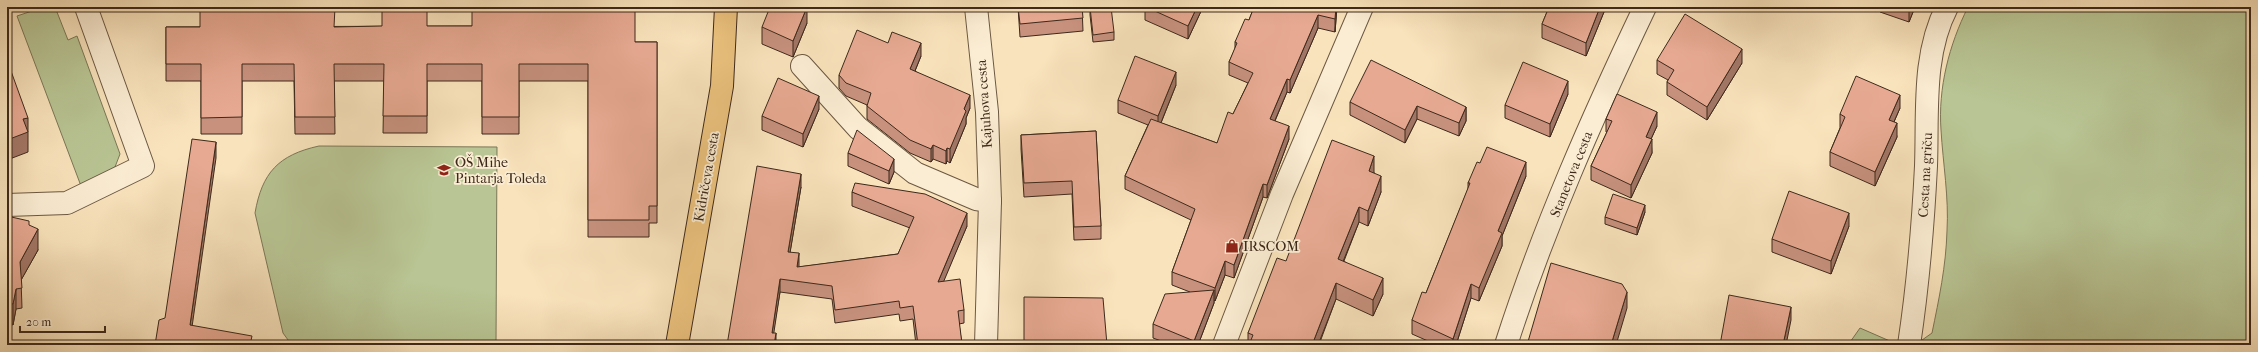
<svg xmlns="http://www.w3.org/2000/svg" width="2258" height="352" font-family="'IM FELL French Canon',serif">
<rect width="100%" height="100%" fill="#f9e3bc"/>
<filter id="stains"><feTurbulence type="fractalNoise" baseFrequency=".005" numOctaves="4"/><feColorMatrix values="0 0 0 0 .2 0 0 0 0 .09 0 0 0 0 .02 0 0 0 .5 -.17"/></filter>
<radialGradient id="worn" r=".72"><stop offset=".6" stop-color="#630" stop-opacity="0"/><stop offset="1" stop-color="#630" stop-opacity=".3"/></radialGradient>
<!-- green -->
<g fill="#b9c594" stroke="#7b7757">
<path d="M31 7H55L68 40 77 36 120 154 115 167 81 186 17 16 32 11Z"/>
<path d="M1968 7H2251V345H1915L1932 333C1939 299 1946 266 1947 231 1949 197 1943 164 1941 130 1938 88 1949 45 1968 7Z"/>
<path d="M319 146 497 147 496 345 291 344 283 333 255 213C262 173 278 155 319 146Z"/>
<path d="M1860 328 1899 345H1848Z"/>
</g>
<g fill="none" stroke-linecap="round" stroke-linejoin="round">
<!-- minor casing -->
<g stroke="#6c5842" stroke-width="24">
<g id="minor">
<path d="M976 7 987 112 990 201 986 345"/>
<path d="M802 66 858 128 915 173 976 199 990 201"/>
<path d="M7 205 67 203 143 166 86 7"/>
<path d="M1224 345 1282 194 1362 7"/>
<path d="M1506 345C1543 229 1593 116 1645 7"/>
<path d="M1909 345C1918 285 1923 226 1926 166 1928 113 1922 55 1947 7"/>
</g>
</g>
<!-- major casing -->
<g stroke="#3d291a" stroke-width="24">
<path id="major" d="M677 345 722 86 726 7"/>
</g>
<!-- minor -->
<use href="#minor" stroke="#fbedd3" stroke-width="22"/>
<!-- major -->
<use href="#major" stroke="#ecc27e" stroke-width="22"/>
</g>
<!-- wall -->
<g fill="#c7917e" stroke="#3d291a">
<path d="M1018 7H1082L1083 31 1020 37Z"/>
<path d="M1090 7 1114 32V40L1093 42 1090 15Z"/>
<path d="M1145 7H1203L1188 39 1145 20Z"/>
<path d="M1254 7H1337L1335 32 1318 28 1290 93 1287 92 1275 121 1289 139 1267 198 1263 197 1234 278 1225 275 1215 301 1214 300V303L1198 345H1172L1153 338V324L1190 292 1172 285V272L1191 220 1125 189V176L1148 125 1118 113V100L1176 85 1161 123 1217 143 1233 114 1248 83 1229 75V62L1235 49V42L1249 20Z"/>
<path d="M1549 7H1606L1586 56 1542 38V24Z"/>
<path d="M1880 7H1915L1909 22 1880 12Z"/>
<path d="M807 23 793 57 762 44V27Z"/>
<path d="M472 26 635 42H657V223H649V237H588V81H519V134H482V81H427V133H383L384 81H334L335 134H295L294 81H242V134H201V81H166V27Z"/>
<path d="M921 56 915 71 970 108 966 118V124L950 163 947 161 946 164 933 159 931 162 910 153 867 119V105L846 96 839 88V75Z"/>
<path d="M1657 60 1742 63 1707 120 1667 95V82L1668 80 1657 74Z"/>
<path d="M1568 94 1550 137 1505 118V105Z"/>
<path d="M1350 102 1466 107V121L1459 136 1417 119 1405 143 1350 115Z"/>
<path d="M1900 108 1894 122 1897 137 1875 186 1830 166V152L1840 128V114Z"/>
<path d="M819 109 803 147 762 130V116Z"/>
<path d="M1606 119 1657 126 1651 139 1652 153 1631 198 1591 180V166L1607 132H1606Z"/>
<path d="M1096 131 1101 226V239L1074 240 1072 194 1024 197 1021 149V135Z"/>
<path d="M848 153 894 172 889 184 848 166Z"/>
<path d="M1480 163 1526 176 1502 236V246L1479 301 1471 298 1456 345H1437L1412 334V320L1426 293 1468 189V183Z"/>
<path d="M1374 172V173L1381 192 1368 226 1359 222 1344 261 1383 294 1373 316 1336 299 1320 342 1327 345H1248V333L1286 261Z"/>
<path d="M801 187 790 252 799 267 898 254 910 228 852 206V192L967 226 943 281 964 310V323L959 324 962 345H916L913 319 900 321 899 314 835 323 832 299 780 292 773 333 776 345H727Z"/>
<path d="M1645 212 1637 235 1605 224V217Z"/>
<path d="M7 216 29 225 38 250 21 280 22 308 16 309 13 325 7 323Z"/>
<path d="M1849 226 1831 274 1772 252V239Z"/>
</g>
<!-- shaded-wall -->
<g fill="#a27666" stroke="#3d291a">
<path d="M807 7V23L793 57V41Z"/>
<path d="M1197 7H1203L1188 39V26Z"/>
<path d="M1336 7H1337L1335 32V19Z"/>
<path d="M1600 7H1606L1586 56V43Z"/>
<path d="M1910 7H1915L1909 22V9Z"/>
<path d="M1318 15V28L1290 93V80Z"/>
<path d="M921 43V56L910 83V69Z"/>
<path d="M1742 49V63L1707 120V107Z"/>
<path d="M1176 72V85L1158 130V116Z"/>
<path d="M1287 79V92L1270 132V119Z"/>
<path d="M1568 81V94L1550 137V124Z"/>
<path d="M970 95V108L966 118V124L950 163V149L964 109Z"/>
<path d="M1900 95V108L1889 133V120Z"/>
<path d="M819 96V109L803 147V134Z"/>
<path d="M1417 106V119L1405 143V130Z"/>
<path d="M1466 107V121L1459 136V123Z"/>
<path d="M1657 112V126L1646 150V137Z"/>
<path d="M28 118V152L7 160V140L23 119Z"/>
<path d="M1897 123V137L1875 186V172Z"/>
<path d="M1289 126V139L1267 198V185Z"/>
<path d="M1652 139V153L1631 198V185Z"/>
<path d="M216 142V158L190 341V325Z"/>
<path d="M933 145V159L931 162V149Z"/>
<path d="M947 148V161L946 164V151Z"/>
<path d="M1374 156V172L1369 187V171Z"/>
<path d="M894 159V172L889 184V171Z"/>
<path d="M1526 162V176L1502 236V246L1479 301V288L1498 231Z"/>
<path d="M801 174V187L788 265V252Z"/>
<path d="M1381 176V192L1368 226V211Z"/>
<path d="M1263 184V197L1234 278V265Z"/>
<path d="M1645 205V212L1637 235V228Z"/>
<path d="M1359 207V222L1338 274V259Z"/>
<path d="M967 213V226L938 295V282Z"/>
<path d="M1849 213V226L1831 274V261Z"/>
<path d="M38 229V250L20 282V262Z"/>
<path d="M799 253V266L797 281V267Z"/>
<path d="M1225 261V275L1215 301V288Z"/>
<path d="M1383 278V294L1373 316V300Z"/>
<path d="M780 279V292L772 345V333Z"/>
<path d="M1336 283V299L1318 345 1314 340Z"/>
<path d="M1471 284V298L1456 345H1453V339Z"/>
<path d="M16 289V309L13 325V304Z"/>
<path d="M1214 290V303L1198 345H1194V341Z"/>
<path d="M1627 292V308L1616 345H1611Z"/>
<path d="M1791 307V320L1786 345H1783Z"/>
<path d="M776 333V345H774Z"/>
</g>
<!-- building -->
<g fill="#e7a992" stroke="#3d291a">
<path d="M200 7H335L334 27 382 26V7H427V26H472V7H635V42H657V206H649V220H588V64H519V117H482V64H427V116H383L384 64H334L335 117H295L294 64H242V117L201 118V64H166V27H200Z"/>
<path d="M770 7H807L793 41 762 27Z"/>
<path d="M1018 7H1082L1083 18 1020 24Z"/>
<path d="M1090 7H1111L1114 32 1093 35Z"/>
<path d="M1146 7H1197L1188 26Z"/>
<path d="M1254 7H1336L1335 19 1318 15 1290 80 1287 79 1270 119 1289 126 1267 185 1263 184 1234 265 1225 261 1215 288 1172 272 1195 209 1125 176 1151 119 1217 143 1228 112 1233 114 1253 73 1229 62 1237 43 1235 42 1245 19 1249 20Z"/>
<path d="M1549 7H1600L1586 43 1542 24Z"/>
<path d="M1904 7H1910L1909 9Z"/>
<path d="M1685 14 1742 49 1707 107 1667 82 1674 70 1657 60Z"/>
<path d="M857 30 888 43 892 32 921 43 910 69 970 95 964 109 966 111 950 149 947 148 946 151 933 145 931 149 910 140 867 106 871 93 846 83 839 75Z"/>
<path d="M1135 56 1176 72 1158 116 1118 100Z"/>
<path d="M7 60 28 118 23 119 28 132 7 140Z"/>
<path d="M1371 60 1466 107 1459 123 1417 106 1405 130 1350 102Z"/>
<path d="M1523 62 1568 81 1550 124 1505 105Z"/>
<path d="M1856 76 1900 95 1889 120 1897 123 1875 172 1830 152 1845 117 1840 114Z"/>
<path d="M778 78 819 96 803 134 762 116Z"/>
<path d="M1617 94 1657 112 1646 137 1652 139 1631 185 1591 166 1612 121 1606 119Z"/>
<path d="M857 130 894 159 889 171 848 153Z"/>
<path d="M1096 131 1101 226 1074 227 1072 181 1024 183 1021 135Z"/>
<path d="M192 139 216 142 190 325 252 336 250 345H155L159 320 165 318Z"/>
<path d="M1332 140 1374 156 1369 171 1381 176 1368 211 1359 207 1338 259 1383 278 1373 300 1336 283 1314 340 1327 345H1249L1253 335 1248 333 1277 258 1286 261Z"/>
<path d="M1487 147 1526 162 1498 231 1502 233 1479 288 1471 284 1453 339 1412 320 1422 292 1426 293 1470 183H1468L1477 162 1480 163Z"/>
<path d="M757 166 801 174 788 252 799 253 797 267 898 254 914 217 852 192 855 183 925 194 967 213 938 282 960 279 964 310 958 311 962 344 953 345H918L913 306 900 308 899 301 835 310 832 286 780 279 772 333H776L774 345H727Z"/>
<path d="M1789 191 1849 213 1831 261 1772 239Z"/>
<path d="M1613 194 1645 205 1637 228 1605 217Z"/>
<path d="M7 216 29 221V225L38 229 20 262 22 288 16 289 13 304 7 303Z"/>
<path d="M1551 263 1622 284 1627 292 1611 345H1527Z"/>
<path d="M1214 290 1194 341 1153 324 1165 294Z"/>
<path d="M1729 295 1791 307 1783 345H1720Z"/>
<path d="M1024 297 1103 298 1107 345 1100 344V345H1024Z"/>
</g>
<!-- icons -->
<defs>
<g id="school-bare" transform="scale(1.08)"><path d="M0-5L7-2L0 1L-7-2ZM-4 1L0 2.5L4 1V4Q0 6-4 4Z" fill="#8f2418" stroke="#fbedd3" stroke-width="2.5" paint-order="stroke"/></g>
<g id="shop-bare" transform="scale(1.08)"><path d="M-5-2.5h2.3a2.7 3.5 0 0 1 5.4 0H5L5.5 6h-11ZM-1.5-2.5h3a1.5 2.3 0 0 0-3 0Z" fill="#8f2418" stroke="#fbedd3" stroke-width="2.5" paint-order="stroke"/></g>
</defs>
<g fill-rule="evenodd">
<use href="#school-bare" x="444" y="170"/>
<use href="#shop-bare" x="1232" y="246"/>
</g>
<g text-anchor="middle" stroke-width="3.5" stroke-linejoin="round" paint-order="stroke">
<!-- street labels -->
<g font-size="14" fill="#3d291a" stroke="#fbedd3">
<text transform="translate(984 104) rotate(-94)" y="5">Kajuhova cesta</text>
<text transform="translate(1571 174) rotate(-68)" y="5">Stanetova cesta</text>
<text transform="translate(1925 175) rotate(-87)" y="5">Cesta na griču</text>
<text transform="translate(706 177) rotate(-80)" y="5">Kidričeva cesta</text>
</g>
<!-- poi labels -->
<g font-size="14" fill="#3d291a" stroke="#fbedd3" text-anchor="start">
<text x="455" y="167">OŠ Mihe<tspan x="455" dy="16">Pintarja Toleda</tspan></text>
<text x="1243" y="251">IRSCOM</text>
</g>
</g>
<!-- margin -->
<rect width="2258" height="352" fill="none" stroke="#f9e3bc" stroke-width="24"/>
<rect x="8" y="8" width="2242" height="336" fill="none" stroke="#3d291a" stroke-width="2"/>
<rect x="12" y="12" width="2234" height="328" fill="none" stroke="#3d291a"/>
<!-- scale -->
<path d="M20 326v6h85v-6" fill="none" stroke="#3d291a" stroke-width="2"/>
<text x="26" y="326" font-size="12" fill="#3d291a" stroke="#fbedd3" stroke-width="3" paint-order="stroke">20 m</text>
<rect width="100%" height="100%" filter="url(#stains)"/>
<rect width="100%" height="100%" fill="url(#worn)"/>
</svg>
